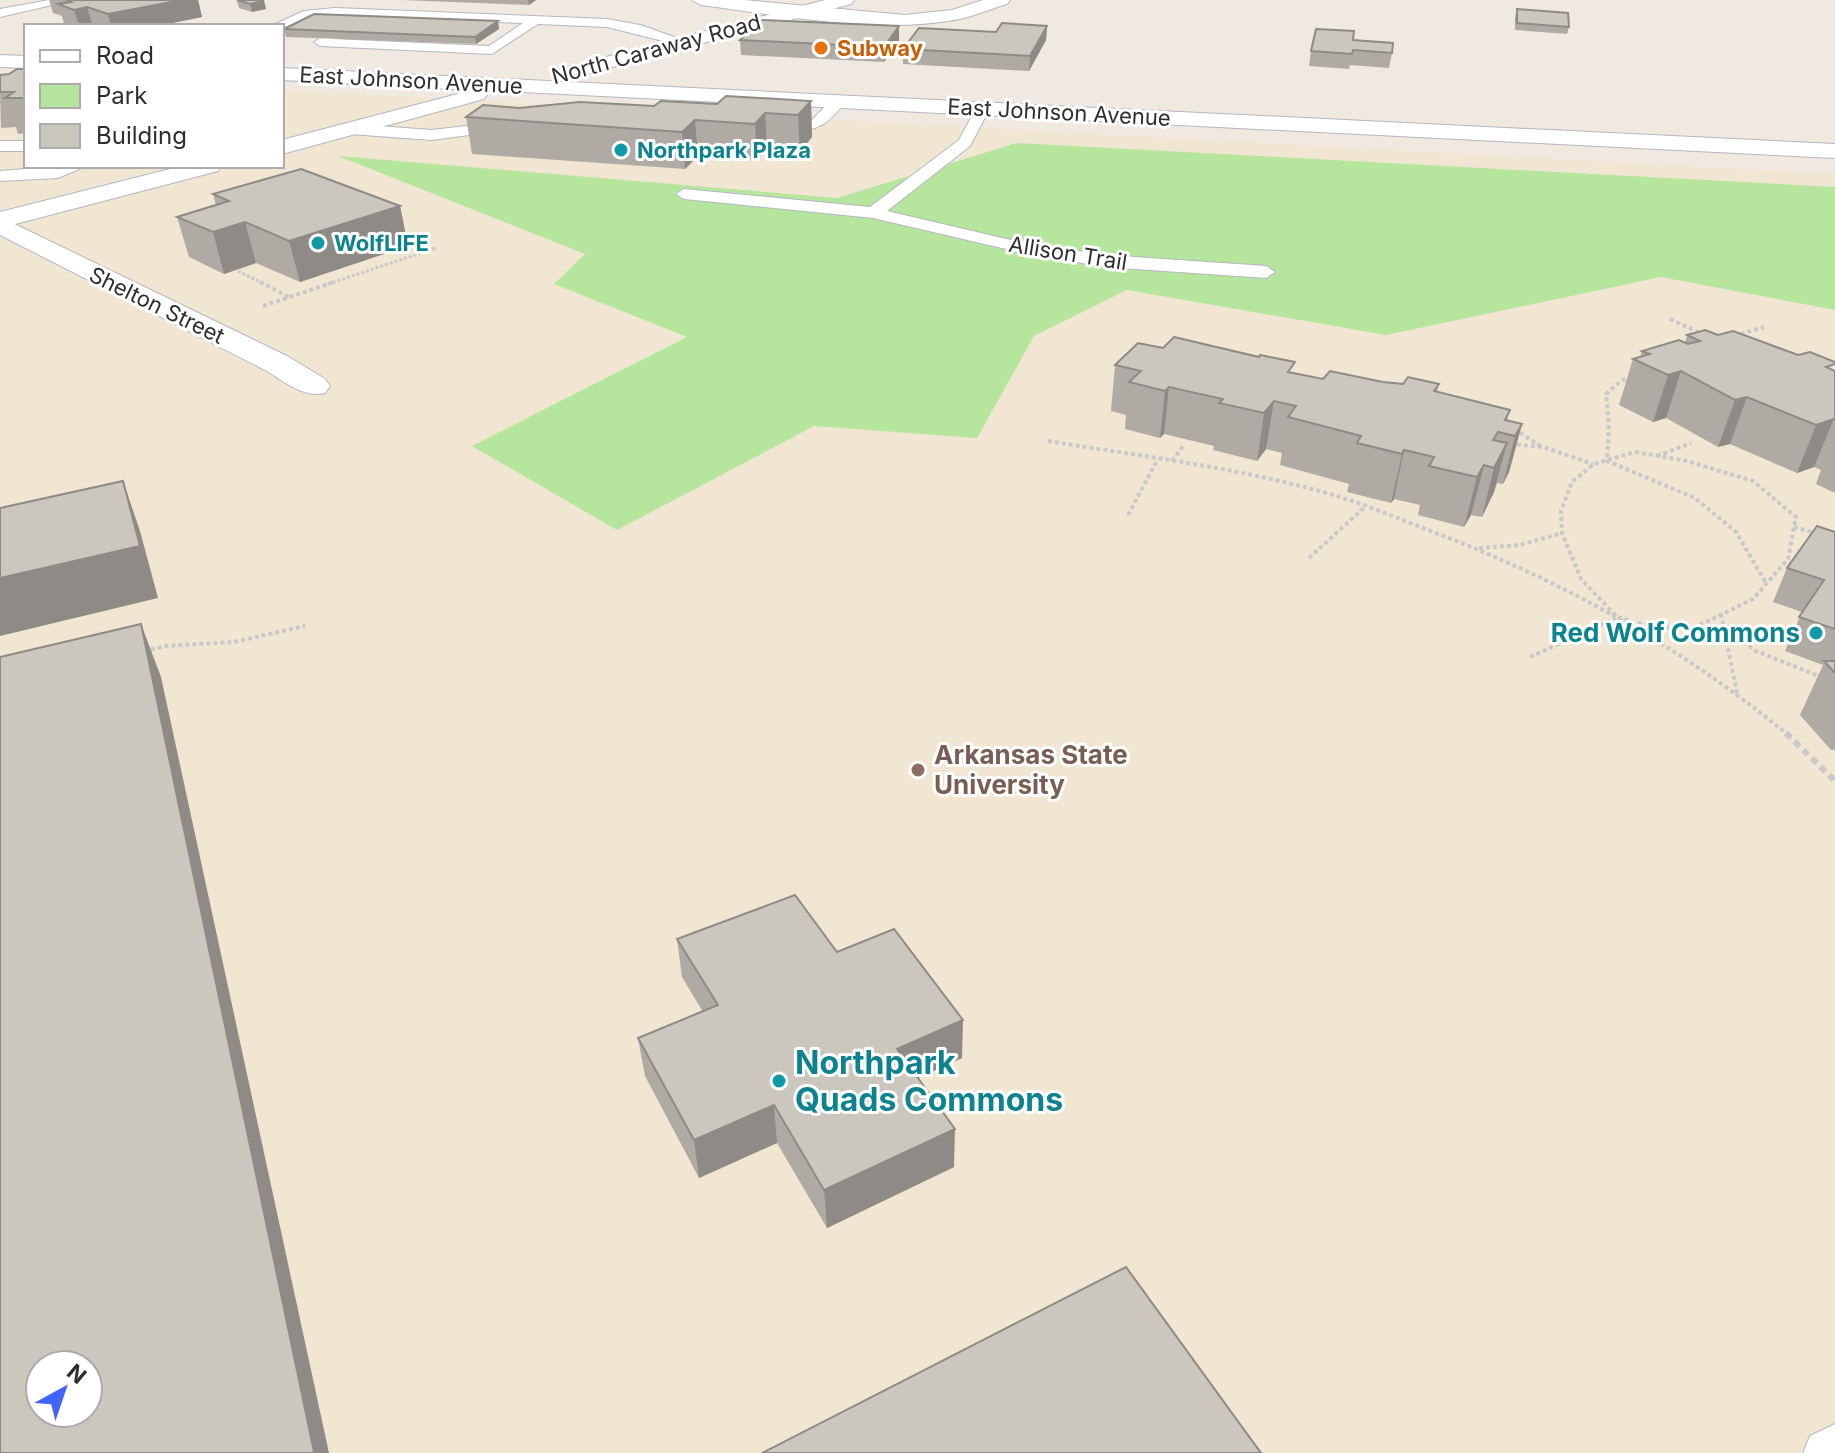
<svg xmlns="http://www.w3.org/2000/svg" width="1835" height="1453" font-family="Inter,sans-serif">
<rect width="100%" height="100%" fill="#efe9e1"/>
<!-- education -->
<path fill="#f0e6d1" fill-rule="evenodd" d="M0 81 26 82V166H282V90L1835 174V1453H0ZM40 1365H88V1413H40Z"/>
<!-- green -->
<path fill="#b6e59e" d="M1017 143 1835 187V310L1661 277 1386 335 1127 290 1034 336 977 438 814 426 617 530 472 446 687 337 554 284 585 254 338 156 837 198Z"/>
<g fill="none" stroke-linecap="round" stroke-linejoin="round">
<!-- lane casing -->
<g stroke="#b4b7c1" stroke-width="2">
<g id="lane">
<path d="M49 0H74L0 17V9Z"/>
<path d="M335 8 607 19 640 25 689 42 683 46 607 27 538 24 492 54 320 46 314 42 327 34 333 39 489 46 523 23 335 16 310 18 282 28 271 26 304 11Z"/>
<path d="M839 96 846 100C831 123 816 133 788 131 778 130 770 131 763 125L771 120H812L834 97Z"/>
<path d="M983 104 990 108 970 146 887 211 1028 244 1106 255 1266 266 1275 272 1266 278 1106 267 1028 254 873 218 684 199 676 194 684 189 870 207 959 140 976 108Z"/>
<path d="M508 121 513 123V129L432 140 350 134 342 129 350 124 432 130Z"/>
<rect x="0" y="141" width="26" height="10"/>
<path d="M63 166H86L58 178 0 181V171Z"/>
<path d="M1835 1424V1453H1803L1810 1436Z"/>
</g>
</g>
<!-- street casing -->
<g stroke="#b4b7c1" stroke-width="2">
<g id="street">
<path d="M692 0H744L905 15 952 10 983 0H1010L1007 4C990 9 972 17 954 20 877 34 779 15 701 5Z"/>
<path d="M0 217 287 356 325 379 330 386 325 393C302 398 284 381 265 370L0 235Z"/>
</g>
</g>
<!-- secondary casing -->
<g stroke="#b4b7c1" stroke-width="2">
<g id="secondary">
<path d="M825 0H854L851 4 563 80 553 74 556 70Z"/>
<path d="M0 55 26 56V68L0 67Z"/>
<path d="M282 68 1835 144V158L483 90 487 95 484 99 282 154V140L473 90 282 80Z"/>
<path d="M182 166H222L218 171 0 228V212Z"/>
</g>
</g>
<!-- path-far2 -->
<g stroke="#c9c9c9" stroke-width="3" stroke-dasharray="3 2" stroke-linecap="butt">
<path d="M238 271 264 284"/>
<path d="M328 284 436 248"/>
</g>
<!-- path-far1 -->
<g stroke="#c9c9c9" stroke-width="4" stroke-dasharray="4 3" stroke-linecap="butt">
<path d="M260 282 289 297"/>
<path d="M263 306 334 282"/>
<path d="M1670 319 1702 334"/>
<path d="M1734 336 1764 327"/>
<path d="M1632 377 1622 380 1606 394 1609 425 1607 461 1695 498 1736 532 1766 583"/>
<path d="M1514 429 1542 447"/>
<path d="M1048 441C1140 456 1233 467 1323 492 1356 501 1388 514 1420 527 1555 577 1677 643 1788 735"/>
<path d="M1510 444 1543 447 1593 464"/>
<path d="M1635 452 1687 461 1753 481 1796 517 1788 559 1753 599 1696 627 1656 628 1617 617 1581 579 1562 533 1561 511 1572 482 1594 464Z"/>
<path d="M1657 456 1691 443"/>
<path d="M1172 461 1184 445"/>
<path d="M1128 515 1158 459"/>
<path d="M1794 527 1816 533"/>
<path d="M1479 548 1520 545 1562 533"/>
<path d="M1309 558 1365 507"/>
<path d="M1721 614 1737 693"/>
<path d="M1725 631 1756 651 1821 677"/>
<path d="M144 651 166 646 234 642 305 626"/>
<path d="M1530 657 1616 618"/>
</g>
<!-- path -->
<path stroke="#c9c9c9" stroke-width="6" stroke-dasharray="7 5" stroke-linecap="butt" d="M1786 733 1835 781"/>
<!-- lane -->
<use href="#lane" fill="#fff" fill-rule="evenodd"/>
<!-- street -->
<use href="#street" fill="#fff" fill-rule="evenodd"/>
<!-- secondary -->
<use href="#secondary" fill="#fff" fill-rule="evenodd"/>
</g>
<!-- wall -->
<g fill="#afaba4">
<path d="M49 0H198L202 17 157 26H70L64 24 62 16 53 13Z"/>
<path d="M237 0 264 1 266 9 252 12 239 8Z"/>
<path d="M402 0H536L529 5Z"/>
<path d="M1517 9 1569 27 1567 34 1515 30V17Z"/>
<path d="M498 21 499 29 476 44 286 37 284 29Z"/>
<path d="M1047 26 1046 40 1029 71 903 64V49L996 32Z"/>
<path d="M740 40 899 41 884 62 741 55Z"/>
<path d="M1353 40 1392 53 1389 68 1350 65 1349 69 1309 66 1311 51Z"/>
<path d="M26 69V133L18 134 16 127 1 128 0 92 3 75 9 74Z"/>
<path d="M811 101 812 137 800 152 767 149 757 160 698 156 685 169 472 154 466 117 519 108 654 106Z"/>
<path d="M213 194 400 206 408 246 300 282 256 263 224 274 189 257 177 217 216 205Z"/>
<path d="M1687 335H1718L1835 371V493L1816 484 1821 470 1814 467 1797 473 1730 444 1718 447 1666 418 1653 422 1619 405 1633 359 1640 357 1642 351 1685 343Z"/>
<path d="M1115 365 1293 373 1323 379 1403 384H1439L1437 392 1510 410 1507 421 1522 424 1509 472 1503 484 1497 483 1494 492 1482 517 1471 515 1464 527 1418 515 1420 505 1394 499 1391 503 1347 492 1349 484 1280 465 1282 453 1266 449 1257 461 1213 450 1214 446 1164 434 1160 438 1125 429 1126 415 1111 411Z"/>
<path d="M1835 532V750H1831L1800 715 1823 665 1785 651 1802 612 1773 602 1787 568Z"/>
<path d="M677 939 837 952 962 1058 918 1078 954 1167 827 1228 777 1143 699 1178 645 1076 638 1038 703 1012 682 977Z"/>
</g>
<!-- shaded-wall -->
<g fill="#8e8b86">
<path d="M181 0H198L202 17 157 26H111L108 14Z"/>
<path d="M528 0H536L529 5Z"/>
<path d="M264 1 266 9 252 12 250 4Z"/>
<path d="M87 7 93 26H79L74 10Z"/>
<path d="M498 21 499 29 476 44 475 37Z"/>
<path d="M899 26V41L884 62V47Z"/>
<path d="M1047 26 1046 40 1029 71 1030 56Z"/>
<path d="M811 101 812 137 800 152 798 115Z"/>
<path d="M765 113 767 149 757 160 755 124Z"/>
<path d="M695 120 698 156 685 169 682 132Z"/>
<path d="M400 206 408 246 300 282 289 241Z"/>
<path d="M245 222 256 263 224 274 213 232Z"/>
<path d="M1681 371 1666 418 1653 422 1668 375Z"/>
<path d="M1169 387 1164 434 1160 438 1165 391Z"/>
<path d="M1747 397 1730 444 1718 447 1735 400Z"/>
<path d="M1274 401 1266 449 1257 461 1264 413Z"/>
<path d="M1834 419 1814 467 1797 473 1816 425Z"/>
<path d="M1522 424 1509 472 1503 484 1515 436Z"/>
<path d="M1507 443 1494 492 1482 517 1494 468Z"/>
<path d="M1404 450 1394 499 1391 503 1402 454Z"/>
<path d="M1484 465 1471 515 1464 527 1477 477Z"/>
<path d="M123 481 140 531 158 598 0 636V578Z"/>
<path d="M141 624 161 677 329 1453H313Z"/>
<path d="M963 1020 962 1058 898 1087 897 1049Z"/>
<path d="M774 1105 777 1143 699 1178 694 1140Z"/>
<path d="M955 1129 954 1167 827 1228 824 1190Z"/>
</g>
<!-- building -->
<g fill="#cbc7bf" stroke="#8e8b86" stroke-width="2" fill-rule="evenodd">
<path d="M66 0H182L108 14 87 7 74 10 58 4 71 2Z"/>
<path d="M237 0H259L264 1 250 4Z"/>
<path d="M1517 9 1568 13 1569 27 1517 23Z"/>
<path d="M314 14 498 21 475 37 284 29Z"/>
<path d="M760 20 899 26 884 47 740 40Z"/>
<path d="M1002 23 1047 26 1030 56 903 49 919 28 996 32Z"/>
<path d="M1316 29 1354 31 1353 40 1393 43 1392 53 1353 50 1352 54 1311 51Z"/>
<path d="M17 69H26V98H5L14 92H0V75L9 74Z"/>
<path d="M726 96 811 101 798 115 765 113 755 124 695 120 682 132 466 117 483 105 519 108 580 102 654 106 661 101 717 104Z"/>
<path d="M301 169 400 206 289 241 245 222 213 232 177 217 229 201 213 194Z"/>
<path d="M1705 330 1718 335 1733 331 1798 355 1810 352 1835 362V364L1826 367 1835 371V420L1834 419 1816 425 1747 397 1735 400 1681 371 1668 375 1633 359 1650 354 1642 351 1679 340 1688 344 1700 341 1687 335Z"/>
<path d="M1174 337 1259 357 1260 355 1295 362 1288 372 1323 379 1330 371 1383 382 1403 384 1408 377 1439 384 1434 391 1510 410 1505 420 1522 424 1515 436 1498 432 1493 440 1507 443 1494 468 1484 465 1477 477 1429 466 1434 457 1404 450 1402 454 1357 443 1361 436 1288 417 1296 406 1274 401 1264 413 1219 403 1223 399 1169 387 1165 391 1129 382 1141 371 1115 365 1138 343 1163 348Z"/>
<path d="M123 481 140 546 0 578V508Z"/>
<path d="M1817 526 1835 532V629L1799 617 1824 580 1787 568Z"/>
<path d="M141 624 314 1452 313 1453H0V657ZM40 1365H88V1413H40Z"/>
<path d="M1824 661H1835V673Z"/>
<path d="M795 895 837 952 894 929 963 1020 897 1049 955 1129 824 1190 774 1105 694 1140 638 1038 718 1005 677 939Z"/>
<path d="M1126 1267 1261 1453H762Z"/>
</g>
<!-- markers -->
<circle fill="#e8710a" stroke="#fff" stroke-width="3" cx="821" cy="48" r="8"/>
<g fill="#0f9aa8" stroke="#fff" stroke-width="3">
<circle cx="621" cy="150" r="8"/>
<circle cx="318" cy="243" r="8"/>
<circle cx="1816" cy="633" r="8"/>
<circle cx="779" cy="1081" r="8"/>
</g>
<circle fill="#8d6e63" stroke="#fff" stroke-width="3" cx="918" cy="770" r="8"/>
<g text-anchor="middle" stroke-width="6" stroke-linejoin="round" paint-order="stroke">
<!-- far-food labels -->
<g font-size="22" font-weight="bold" fill="#c56008" stroke="#fff" text-anchor="start">
<text x="837" y="56">Subway</text>
</g>
<!-- far-street labels -->
<g font-size="22" fill="#2e2e2e" stroke="#fff">
<text transform="translate(656 49) rotate(-15)" y="8">North Caraway Road</text>
<text transform="translate(411 80) rotate(3)" y="8">East Johnson Avenue</text>
<text transform="translate(1059 112) rotate(3)" y="8">East Johnson Avenue</text>
<text transform="translate(1068 253) rotate(9)" y="8">Allison Trail</text>
<text transform="translate(157 305) rotate(26)" y="8">Shelton Street</text>
</g>
<!-- far-culture labels -->
<g font-size="22" font-weight="bold" fill="#0d838f" stroke="#fff" text-anchor="start">
<text x="637" y="158">Northpark Plaza</text>
<text x="334" y="251">WolfLIFE</text>
</g>
<!-- culture labels -->
<g font-size="26" font-weight="bold" fill="#0d838f" stroke="#fff" text-anchor="end">
<text x="1800" y="642">Red Wolf Commons</text>
</g>
<!-- education labels -->
<g font-size="26" font-weight="bold" fill="#785e54" stroke="#fff" text-anchor="start">
<text x="934" y="764">Arkansas State<tspan x="934" dy="30">University</tspan></text>
</g>
<!-- near-culture labels -->
<g font-size="32" font-weight="bold" fill="#0d838f" stroke="#fff" text-anchor="start">
<text x="795" y="1074">Northpark<tspan x="795" dy="37">Quads Commons</tspan></text>
</g>
</g>
<!-- legend -->
<rect x="24" y="24" width="260" height="144" fill="#ffffff" stroke="#ababab" stroke-width="2"/>
<rect x="40" y="50" width="40" height="12" fill="#ffffff" stroke="#ababab" stroke-width="2"/>
<text x="96" y="64" font-size="24" fill="#2e2e2e">Road</text>
<rect x="40" y="84" width="40" height="24" fill="#b6e59e" stroke="#ababab" stroke-width="2"/>
<text x="96" y="104" font-size="24" fill="#2e2e2e">Park</text>
<rect x="40" y="124" width="40" height="24" fill="#cbc7bf" stroke="#ababab" stroke-width="2"/>
<text x="96" y="144" font-size="24" fill="#2e2e2e">Building</text>
<!-- north arrow -->
<g transform="translate(64 1389) rotate(40)"><circle r="38" fill="#ffffff" stroke="#ababab" stroke-width="2"/>
<path d="M0-6L14 30L0 20L-14 30Z" fill="#4264fb"/>
<text y="-12" font-size="22" font-weight="bold" text-anchor="middle" fill="#2e2e2e">N</text>
</g>
</svg>
